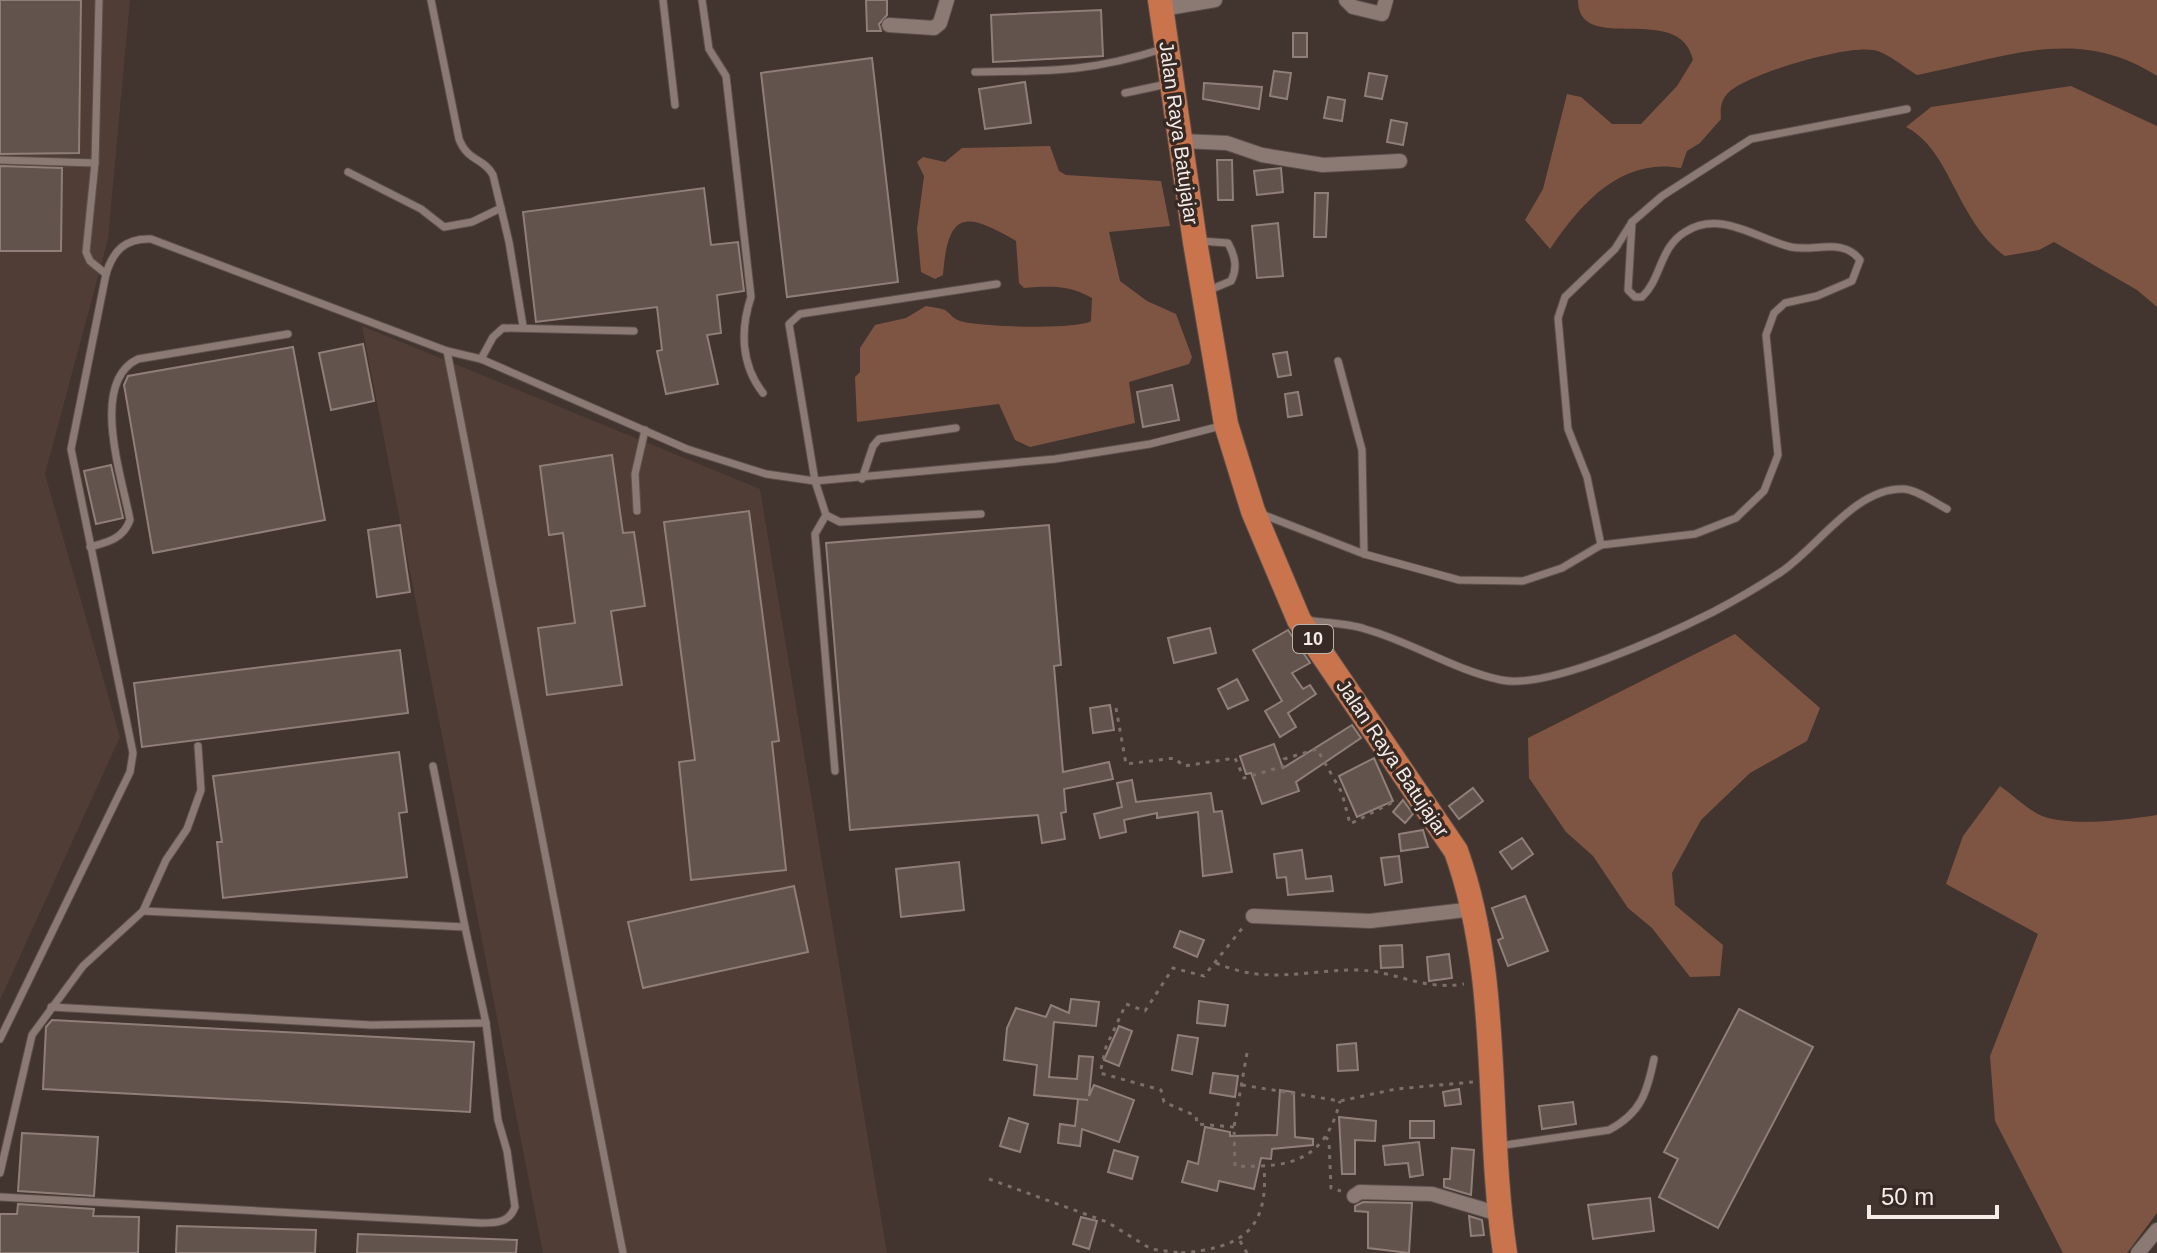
<svg xmlns="http://www.w3.org/2000/svg" width="2157" height="1253" font-family="Arial,sans-serif">
<rect width="100%" height="100%" fill="#42342e"/>
<!-- built -->
<g fill="#503d35">
<path d="M0 0H130L108 239 45 474 120 737 0 1000Z"/>
<path d="M362 326 760 489 887 1253H543Z"/>
</g>
<!-- green -->
<g fill="#7e5543">
<path d="M1578 0H2157V76C2076 24 2003 59 1917 75 1905 68 1887 52 1873 50 1846 45 1751 73 1730 91 1721 99 1720 108 1721 119L1700 143 1687 151 1681 168C1621 157 1580 204 1550 249L1525 220 1543 189 1567 94 1581 97 1612 124H1641L1677 86 1693 60C1680 0 1578 57 1578 0Z"/>
<path d="M2071 86 2157 126V307L2137 290 2054 242 2039 250 2005 256C1956 220 1951 150 1906 127L1931 107Z"/>
<path d="M1050 146 1059 171 1066 175 1161 181 1170 226 1109 232 1120 281 1147 301 1176 314 1192 357 1189 364 1129 382 1135 423 1030 447 1015 440 999 404 857 422 855 377 860 372V348L875 325 906 318 926 306C931 307 940 308 945 310 950 313 953 319 960 321 979 327 1077 330 1091 321L1092 298C1069 285 1051 286 1024 288L1019 283 1016 241C965 211 948 211 943 275L935 279 921 272 917 229 924 176 917 162 923 157 945 162 962 148Z"/>
<path d="M1735 634 1820 708 1807 741 1750 773 1701 820 1672 873 1675 905 1723 945 1720 976 1690 977 1652 928 1628 908 1593 856 1566 832 1529 778 1528 738Z"/>
<path d="M2000 786C2013 795 2028 810 2042 816 2072 827 2125 820 2157 815V1213L2127 1253H2063L1995 1121 1990 1056 2038 934 1946 884 1963 836Z"/>
</g>
<!-- building -->
<g fill="#62534d" stroke="#8f7f78" stroke-width="2">
<path d="M0 0H81L79 153 0 154Z"/>
<path d="M866 0H887V15L879 24 881 31H867Z"/>
<path d="M1101 10 1103 56 993 62 991 15Z"/>
<rect x="1293" y="33" width="14" height="24"/>
<path d="M872 58 898 282 787 297 761 73Z"/>
<path d="M1274 71 1291 73 1287 99 1270 96Z"/>
<path d="M1369 73 1387 76 1382 99 1365 96Z"/>
<path d="M1025 82 1031 123 985 129 979 89Z"/>
<path d="M1204 83 1262 87 1259 109 1203 99Z"/>
<path d="M1328 97 1345 100 1342 121 1324 118Z"/>
<path d="M1391 120 1407 123 1403 145 1387 142Z"/>
<path d="M1217 160H1232L1233 200H1218Z"/>
<path d="M0 166 62 168 61 251H0Z"/>
<path d="M1281 168 1283 192 1257 195 1254 171Z"/>
<path d="M704 188 711 245 738 242 744 291 717 295 721 333 707 335 718 384 666 394 657 351 662 350 657 307 536 322 523 212Z"/>
<path d="M1315 193H1328L1326 237H1314Z"/>
<path d="M1278 223 1283 276 1257 278 1252 226Z"/>
<path d="M363 344 374 401 331 410 319 353Z"/>
<path d="M293 347 325 520 153 553 124 385 128 376Z"/>
<path d="M1287 352 1291 375 1278 377 1273 354Z"/>
<path d="M1172 385 1179 420 1143 427 1137 392Z"/>
<path d="M1298 392 1302 415 1288 417 1285 394Z"/>
<path d="M612 455 623 533 634 532 645 606 611 611 622 685 547 695 538 628 575 623 563 533 549 535 540 466Z"/>
<path d="M111 465 123 518 96 524 84 471Z"/>
<path d="M749 511 779 741 772 742 786 870 691 880 679 762 695 760 664 522Z"/>
<path d="M400 525 410 592 377 597 368 530Z"/>
<path d="M1049 525 1061 665 1054 666 1063 772 1109 762 1113 779 1064 789 1066 812 1061 813 1065 839 1042 843 1038 815 850 830 826 543Z"/>
<path d="M1210 628 1216 653 1174 663 1168 638Z"/>
<path d="M1288 630 1310 663 1292 673 1303 689 1310 685 1316 694 1288 713 1296 727 1280 737 1265 711 1282 701 1253 650Z"/>
<path d="M400 650 408 713 142 747 134 683Z"/>
<path d="M1237 679 1248 700 1228 709 1218 689Z"/>
<path d="M1110 705 1114 730 1093 733 1090 708Z"/>
<path d="M1352 725 1361 738 1296 782 1299 791 1262 804 1251 773 1246 774 1240 756 1274 744 1283 768Z"/>
<path d="M399 752 407 812 399 813 407 877 223 898 217 842H222L213 776Z"/>
<path d="M1374 758 1393 801 1357 817 1339 776Z"/>
<path d="M1132 780 1136 802 1211 793 1214 812 1222 811 1232 872 1203 876 1198 812 1157 818V813L1124 820 1126 832 1100 838 1094 814 1122 807 1117 783Z"/>
<path d="M1473 788 1483 801 1459 819 1449 806Z"/>
<path d="M1403 800 1413 814 1405 823 1393 812Z"/>
<path d="M1423 830 1428 847 1401 851 1399 834Z"/>
<path d="M1522 838 1533 854 1512 869 1500 852Z"/>
<path d="M1302 850 1306 879 1331 876 1333 891 1288 895 1286 877 1277 878 1274 854Z"/>
<path d="M1399 856 1402 882 1385 885 1381 858Z"/>
<path d="M959 862 964 910 901 917 896 869Z"/>
<path d="M794 886 808 952 643 988 628 922Z"/>
<path d="M1525 896 1548 951 1508 966 1498 940 1503 938 1492 908Z"/>
<path d="M1180 931 1204 940 1197 957 1174 947Z"/>
<path d="M1402 945 1403 967 1381 968 1380 946Z"/>
<path d="M1449 954 1452 978 1429 981 1427 957Z"/>
<path d="M1071 999 1099 1002 1096 1026 1054 1022 1049 1077 1077 1079 1079 1056 1093 1057 1089 1096 1094 1085 1134 1100 1119 1142 1082 1129 1080 1146 1058 1143 1060 1124 1075 1126 1078 1099 1088 1100 1034 1095 1037 1065 1004 1060 1007 1028 1016 1008 1046 1017 1051 1005 1069 1013Z"/>
<path d="M1199 1001 1228 1005 1225 1026 1197 1023Z"/>
<path d="M1739 1009 1813 1047 1718 1228 1659 1197 1678 1159 1664 1152Z"/>
<path d="M52 1020 474 1042 470 1112 43 1089 46 1027Z"/>
<path d="M1119 1026 1132 1031 1119 1066 1104 1060Z"/>
<path d="M1178 1035 1198 1038 1192 1074 1172 1070Z"/>
<path d="M1356 1043 1358 1070 1338 1071 1337 1045Z"/>
<path d="M1213 1073 1238 1076 1235 1097 1210 1093Z"/>
<path d="M1459 1089 1461 1104 1445 1106 1443 1092Z"/>
<path d="M1280 1090 1294 1092 1295 1137 1313 1139V1145L1272 1149 1271 1159 1261 1158 1254 1189 1219 1181 1217 1191 1182 1182 1188 1161 1198 1164 1205 1127 1230 1132V1136L1277 1135Z"/>
<path d="M1573 1102 1576 1124 1542 1129 1539 1106Z"/>
<path d="M1339 1117 1376 1121 1375 1141 1355 1140V1174H1342Z"/>
<path d="M1009 1118 1028 1124 1020 1152 1000 1146Z"/>
<rect x="1410" y="1121" width="24" height="17"/>
<path d="M22 1133 98 1137 94 1196 18 1191Z"/>
<path d="M1419 1142 1423 1175 1410 1177 1408 1163 1385 1165 1383 1146Z"/>
<path d="M1452 1148 1474 1150 1471 1195 1444 1187V1179H1450Z"/>
<path d="M1114 1150 1138 1157 1132 1179 1108 1172Z"/>
<path d="M1650 1198 1654 1231 1593 1239 1588 1205Z"/>
<path d="M1363 1202 1412 1203 1409 1253 1368 1248V1212L1355 1211V1206Z"/>
<path d="M18 1204 94 1209 93 1216 139 1217 138 1253H0V1214H17Z"/>
<path d="M1469 1216 1482 1220 1484 1235 1471 1236Z"/>
<path d="M1081 1217 1097 1221 1089 1249 1073 1244Z"/>
<path d="M177 1226 316 1230 315 1253H176Z"/>
<path d="M358 1234 517 1240 516 1253H357Z"/>
</g>
<g fill="none" stroke-linecap="round" stroke-linejoin="round">
<!-- service casing -->
<g stroke="#5d514d" stroke-width="9">
<g id="service">
<path d="M99 0 95 163 86 252 90 261 106 274"/>
<path d="M431 0 459 139C468 162 483 157 493 175L509 242 523 326"/>
<path d="M663 0 675 105"/>
<path d="M702 0 709 49 726 76 751 297C740 330 741 365 763 393"/>
<path d="M975 72C1048 71 1092 72 1162 49"/>
<path d="M1125 93 1167 84"/>
<path d="M0 160 95 163"/>
<path d="M348 172 421 209 444 227 472 222 501 208"/>
<path d="M1200 241 1228 243C1235 256 1238 268 1231 281L1207 291"/>
<path d="M447 351 623 1253"/>
<path d="M481 359 493 337 503 328 634 331"/>
<path d="M1338 361 1362 450 1364 554"/>
<path d="M862 479 873 446 879 439 956 428"/>
<path d="M637 511 635 474 645 430"/>
<path d="M1259 513 1364 554 1459 580 1523 581 1562 568 1601 545 1695 534 1736 518 1764 491 1778 455 1766 335 1774 313 1785 303 1817 296 1852 281 1860 260C1843 237 1815 252 1791 247 1757 239 1720 209 1685 232 1659 248 1662 278 1642 297H1635L1628 290 1632 222"/>
<path d="M981 514 840 522 826 515 815 481 789 324 800 314 997 284"/>
<path d="M826 515 815 534 835 771"/>
<path d="M1601 545 1587 477 1568 429 1558 318 1565 297 1615 249 1632 222 1662 196 1751 139 1907 109"/>
<path d="M90 547C108 542 123 539 130 520 122 477 89 382 138 359L288 334"/>
<path d="M1305 620C1325 623 1347 623 1365 629 1412 642 1454 670 1501 680 1549 690 1669 634 1713 612 1736 600 1760 586 1781 572 1819 546 1855 488 1903 489 1916 489 1935 503 1947 509"/>
<path d="M433 766 465 927"/>
<path d="M51 1007 371 1025 486 1023"/>
<path d="M0 1039 130 772 133 753 71 449 106 274C113 251 125 238 151 239L447 351 481 359 687 449 766 474 815 481 1055 459 1150 444 1221 426"/>
<path d="M1498 1146 1609 1130C1641 1113 1647 1093 1654 1059"/>
<path d="M0 1173 32 1035 83 966 143 911 166 860 187 829 201 790 198 746"/>
<path d="M0 1197 481 1223C496 1223 509 1223 515 1207L507 1151 498 1120 486 1023 465 927 143 911"/>
</g>
</g>
<!-- minor casing -->
<g stroke="#5d514d" stroke-width="16">
<g id="minor">
<path d="M1346 0 1353 7 1382 14 1386 0"/>
<path d="M1162 9 1215 0"/>
<path d="M889 25 934 28 940 23 947 0"/>
<path d="M1181 141 1227 143 1262 155 1323 165 1400 161"/>
<path d="M1253 916 1370 921 1474 909"/>
<path d="M1354 1196 1360 1192 1432 1194 1499 1214"/>
<path d="M2138 1253 2157 1230"/>
</g>
</g>
<!-- trunk casing -->
<g stroke="#5d514d" stroke-width="26">
<path id="trunk" d="M1160 0 1195 242 1226 424 1253 511 1299 620 1456 851C1502 979 1485 1120 1505 1253"/>
</g>
<!-- path -->
<g stroke="#7c6f6a" stroke-width="3" stroke-dasharray="4 6" stroke-linecap="butt">
<path d="M1116 708 1126 764 1174 758 1184 766 1235 758 1244 778 1284 766V759L1317 749 1342 793 1350 824 1397 800"/>
<path d="M1216 963C1268 985 1303 970 1355 970 1395 970 1421 991 1464 984"/>
<path d="M1247 1053 1234 1127 1235 1166C1291 1168 1325 1161 1340 1101"/>
<path d="M1242 1085 1340 1101 1396 1089 1473 1082"/>
<path d="M1234 1127 1197 1124 1196 1116 1164 1102 1161 1090 1100 1073 1106 1047 1126 1004 1145 1011 1173 968 1204 976 1244 926"/>
<path d="M1325 1137 1329 1140 1331 1188 1341 1191"/>
<path d="M989 1179 1107 1222 1151 1249 1181 1253"/>
<path d="M1240 1241 1247 1253"/>
<path d="M1181 1253C1238 1248 1269 1233 1264 1168"/>
</g>
<!-- service -->
<use href="#service" stroke="#8b7a74" stroke-width="7"/>
<!-- minor -->
<use href="#minor" stroke="#8b7a74" stroke-width="14"/>
<!-- trunk -->
<use href="#trunk" stroke="#ca744e" stroke-width="24"/>
</g>
<g text-anchor="middle" stroke-width="7" stroke-linejoin="round" paint-order="stroke">
<!-- shield labels -->
<rect fill="#372a24" stroke="#bcb2ad" stroke-width="2" x="1293" y="625" width="40" height="28" rx="6"/>
<g font-size="18" font-weight="bold" fill="#f5ece8">
<text x="1313" y="645">10</text>
</g>
<!-- street labels -->
<g font-size="20" fill="#f5ece8" stroke="#372a24">
<text transform="translate(1179 133) rotate(82)" y="7">Jalan Raya Batujajar</text>
<text transform="translate(1393 758) rotate(56)" y="7">Jalan Raya Batujajar</text>
</g>
</g>
<!-- scale -->
<path d="M1869 1205v12h128v-12" fill="none" stroke="#f5ece8" stroke-width="4"/>
<text x="1881" y="1205" font-size="24" fill="#f5ece8" stroke="#372a24" stroke-width="6" paint-order="stroke">50 m</text>
</svg>
